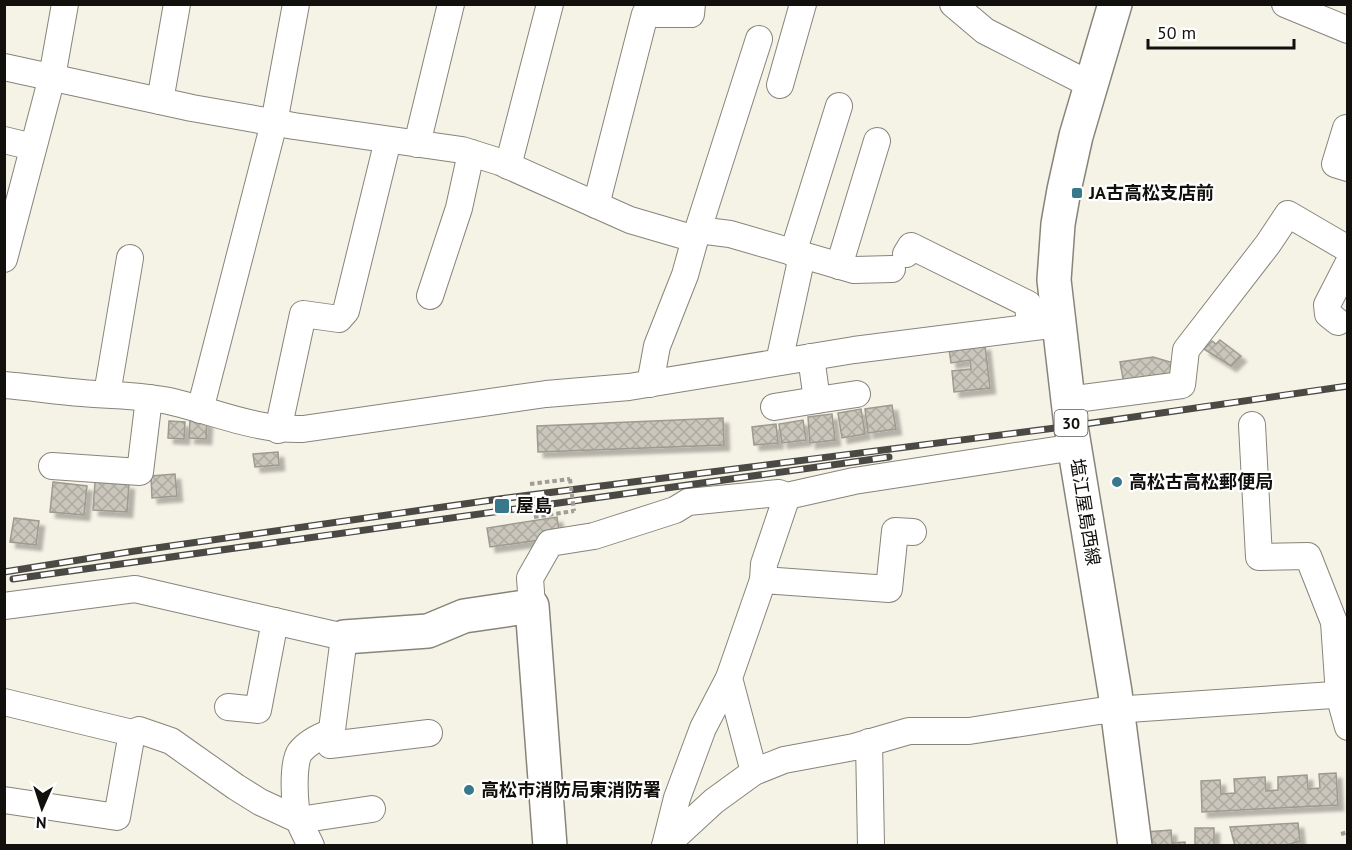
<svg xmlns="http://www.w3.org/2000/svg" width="1352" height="850" font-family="'PT Sans','Noto Sans JP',sans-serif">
<defs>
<pattern id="building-cross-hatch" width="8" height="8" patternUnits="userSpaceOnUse" patternTransform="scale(1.5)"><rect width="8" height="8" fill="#cac6bb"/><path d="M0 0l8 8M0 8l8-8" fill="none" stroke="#aca9a0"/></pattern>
<filter id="shadow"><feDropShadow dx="5.5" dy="5.5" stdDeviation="1.5" flood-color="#0004"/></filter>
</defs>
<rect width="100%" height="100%" fill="#f5f2e6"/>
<!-- building -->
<g fill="url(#building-cross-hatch)" stroke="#9e9a90" stroke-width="1.5" filter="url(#shadow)">
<path d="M1220 340 1241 356 1231 366 1204 349 1212 341 1216 344Z"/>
<path d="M985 345 990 388 954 392 952 371 971 369 970 360 951 363 949 349Z"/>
<path d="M1153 357 1177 364V374L1125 390 1120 362Z"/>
<path d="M892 405 896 429 868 433 865 409Z"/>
<path d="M861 409 865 434 842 438 838 413Z"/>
<path d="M832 414 835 440 810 443 808 417Z"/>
<path d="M723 418 724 445 538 452 537 426Z"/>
<path d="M190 420 207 421 206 439 189 438Z"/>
<path d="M803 420 806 440 782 443 779 424Z"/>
<path d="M169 421 185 422 184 439 168 438Z"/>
<path d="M776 424 778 443 754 445 752 427Z"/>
<path d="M278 452 279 465 255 467 253 454Z"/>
<path d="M175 474 177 496 152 498 151 476Z"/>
<path d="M53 482 87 486 84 515 50 512Z"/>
<path d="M95 482 129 484 127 512 93 510Z"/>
<path d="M557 517 560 537 490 547 487 528Z"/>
<path d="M14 518 39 521 36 545 10 542Z"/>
<path d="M1336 773 1338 805 1202 812 1201 781 1220 780 1221 794 1235 793 1234 779 1265 777 1266 791 1278 790V777L1307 775 1308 789 1320 788 1319 774Z"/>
<path d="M1298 823 1300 841 1284 846H1235L1230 827Z"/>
<rect x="1195" y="828" width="19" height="18"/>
<path d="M1171 830 1172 843 1185 842V846H1146L1145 832Z"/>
</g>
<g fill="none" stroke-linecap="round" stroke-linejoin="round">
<!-- minor casing -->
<g stroke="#88847a" stroke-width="28">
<g id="minor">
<path d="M953 4 985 31 1091 85"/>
<path d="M1285 4 1348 30"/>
<path d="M4 67 192 108 294 126 462 150 500 162 630 220 695 239 685 275 657 346 650 384"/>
<path d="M780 85 803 4"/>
<path d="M160 101 177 4"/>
<path d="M1346 128 1335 164 1348 168"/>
<path d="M4 140 33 147"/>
<path d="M417 144 451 4"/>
<path d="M508 166 550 4"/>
<path d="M596 205 645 14H691L692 4"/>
<path d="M698 230 730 234 854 270 892 269"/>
<path d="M695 239 759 39"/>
<path d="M793 253 839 106"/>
<path d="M906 254 911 246 1028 304 1030 327"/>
<path d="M4 259 52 77 65 4"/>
<path d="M839 266 877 141"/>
<path d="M430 296 459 208 471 153"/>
<path d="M1338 322 1328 314 1327 305 1348 264"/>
<path d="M811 357 817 400 857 394"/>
<path d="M779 362 802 256"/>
<path d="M4 385C30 387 56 391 82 393 113 396 143 395 173 402 219 413 254 430 303 429L546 394 629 387 854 350 1058 324"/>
<path d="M107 394 130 258"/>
<path d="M1068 400 1182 385 1186 350 1268 244 1288 214 1348 249"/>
<path d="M774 407 817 400"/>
<path d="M200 410 274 123 296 4"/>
<path d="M1252 425 1259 557 1308 556 1334 622 1339 695 1348 727"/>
<path d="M278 430 303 314 339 319 346 311 388 140"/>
<path d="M52 466 140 472 149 398"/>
<path d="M763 580 764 564 787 496"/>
<path d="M4 606 135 589 344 637 330 745 429 733"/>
<path d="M532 606 530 578 550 543 594 536 675 510 688 502 779 493 787 496 854 481 1075 447"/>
<path d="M4 702 132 733 117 817 4 800"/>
<path d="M228 707 258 710 275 621"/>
<path d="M132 733 139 730 171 741 236 787 260 802 299 820 372 809"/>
<path d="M869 742 871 846"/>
<path d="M754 772 729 678 763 580 889 589 895 531 913 532"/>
<path d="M311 846C307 837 302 829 299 820 294 807 292 763 300 752 308 742 321 736 332 732"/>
<path d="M665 846 714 801 754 772 784 760 854 747 909 731H969L1099 711 1348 694"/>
<path d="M665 846 677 798 703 728 729 678"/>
</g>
</g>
<!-- major casing -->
<g stroke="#88847a" stroke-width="36">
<g id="major">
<path d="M1115 4 1076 136 1064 190 1058 224 1054 280 1071 426 1115 692 1135 846"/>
<path d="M344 637 428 631 464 616 532 606 550 846"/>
</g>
</g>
<!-- path -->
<g stroke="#9f9d94" stroke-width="4" stroke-dasharray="4.5 3" stroke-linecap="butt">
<path d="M530 484 570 479"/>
<path d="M534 517 574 511"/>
<path d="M1341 834 1348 832"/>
</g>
<!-- minor -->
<use href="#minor" stroke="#fff" stroke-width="26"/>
<!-- major -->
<use href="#major" stroke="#fff" stroke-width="33"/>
<!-- rail casing -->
<g stroke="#4a4943" stroke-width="7">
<g id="rail">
<path d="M4 572 135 551 499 499 1071 426 1348 386"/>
<path d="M13 579 889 457"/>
</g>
</g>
<!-- rail -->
<use href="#rail" stroke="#fff" stroke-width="4.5" stroke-dasharray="14" stroke-linecap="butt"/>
<!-- path-bridge -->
<path stroke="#9f9d94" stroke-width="4" stroke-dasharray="4.5 3" stroke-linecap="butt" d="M570 479 574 511"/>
</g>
<!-- markers -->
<g fill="#37798b" stroke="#fff" stroke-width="2">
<rect x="1071" y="187" width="12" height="12" rx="3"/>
<circle cx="1117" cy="482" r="6"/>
<rect x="494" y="498" width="16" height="16" rx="3"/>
<circle cx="469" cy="790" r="6"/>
</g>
<g text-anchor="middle" stroke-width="4.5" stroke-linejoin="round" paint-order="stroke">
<!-- shield labels -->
<rect fill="#fff" stroke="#585855" stroke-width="1.5" x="1054.5" y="410" width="33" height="26" rx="4.5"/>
<g font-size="16" font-weight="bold" fill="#11100c">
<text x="1071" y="429">30</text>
</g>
<!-- poi labels -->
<g font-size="18" font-weight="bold" fill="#11100c" stroke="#fff" text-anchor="start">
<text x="1089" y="199">JA古高松支店前</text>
<text x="1129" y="488">高松古高松郵便局</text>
<text x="516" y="512">屋島</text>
<text x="481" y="796">高松市消防局東消防署</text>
</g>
<!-- street labels -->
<g font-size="18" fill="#11100c" stroke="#fff">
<text transform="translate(1085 512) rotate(81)" y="6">塩江屋島西線</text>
</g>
</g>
<!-- border -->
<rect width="1352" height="850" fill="none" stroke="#11100c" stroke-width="12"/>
<!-- north arrow -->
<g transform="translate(42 808) rotate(183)" stroke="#ffffff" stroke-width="4.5" paint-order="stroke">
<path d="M0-4.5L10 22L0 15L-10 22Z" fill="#11100c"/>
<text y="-9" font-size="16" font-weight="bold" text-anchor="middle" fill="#11100c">N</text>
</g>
<!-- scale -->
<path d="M1148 39v9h146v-9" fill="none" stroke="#11100c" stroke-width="3"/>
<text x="1157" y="39" font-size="18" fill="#11100c" stroke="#ffffff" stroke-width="4.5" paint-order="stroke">50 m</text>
</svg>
